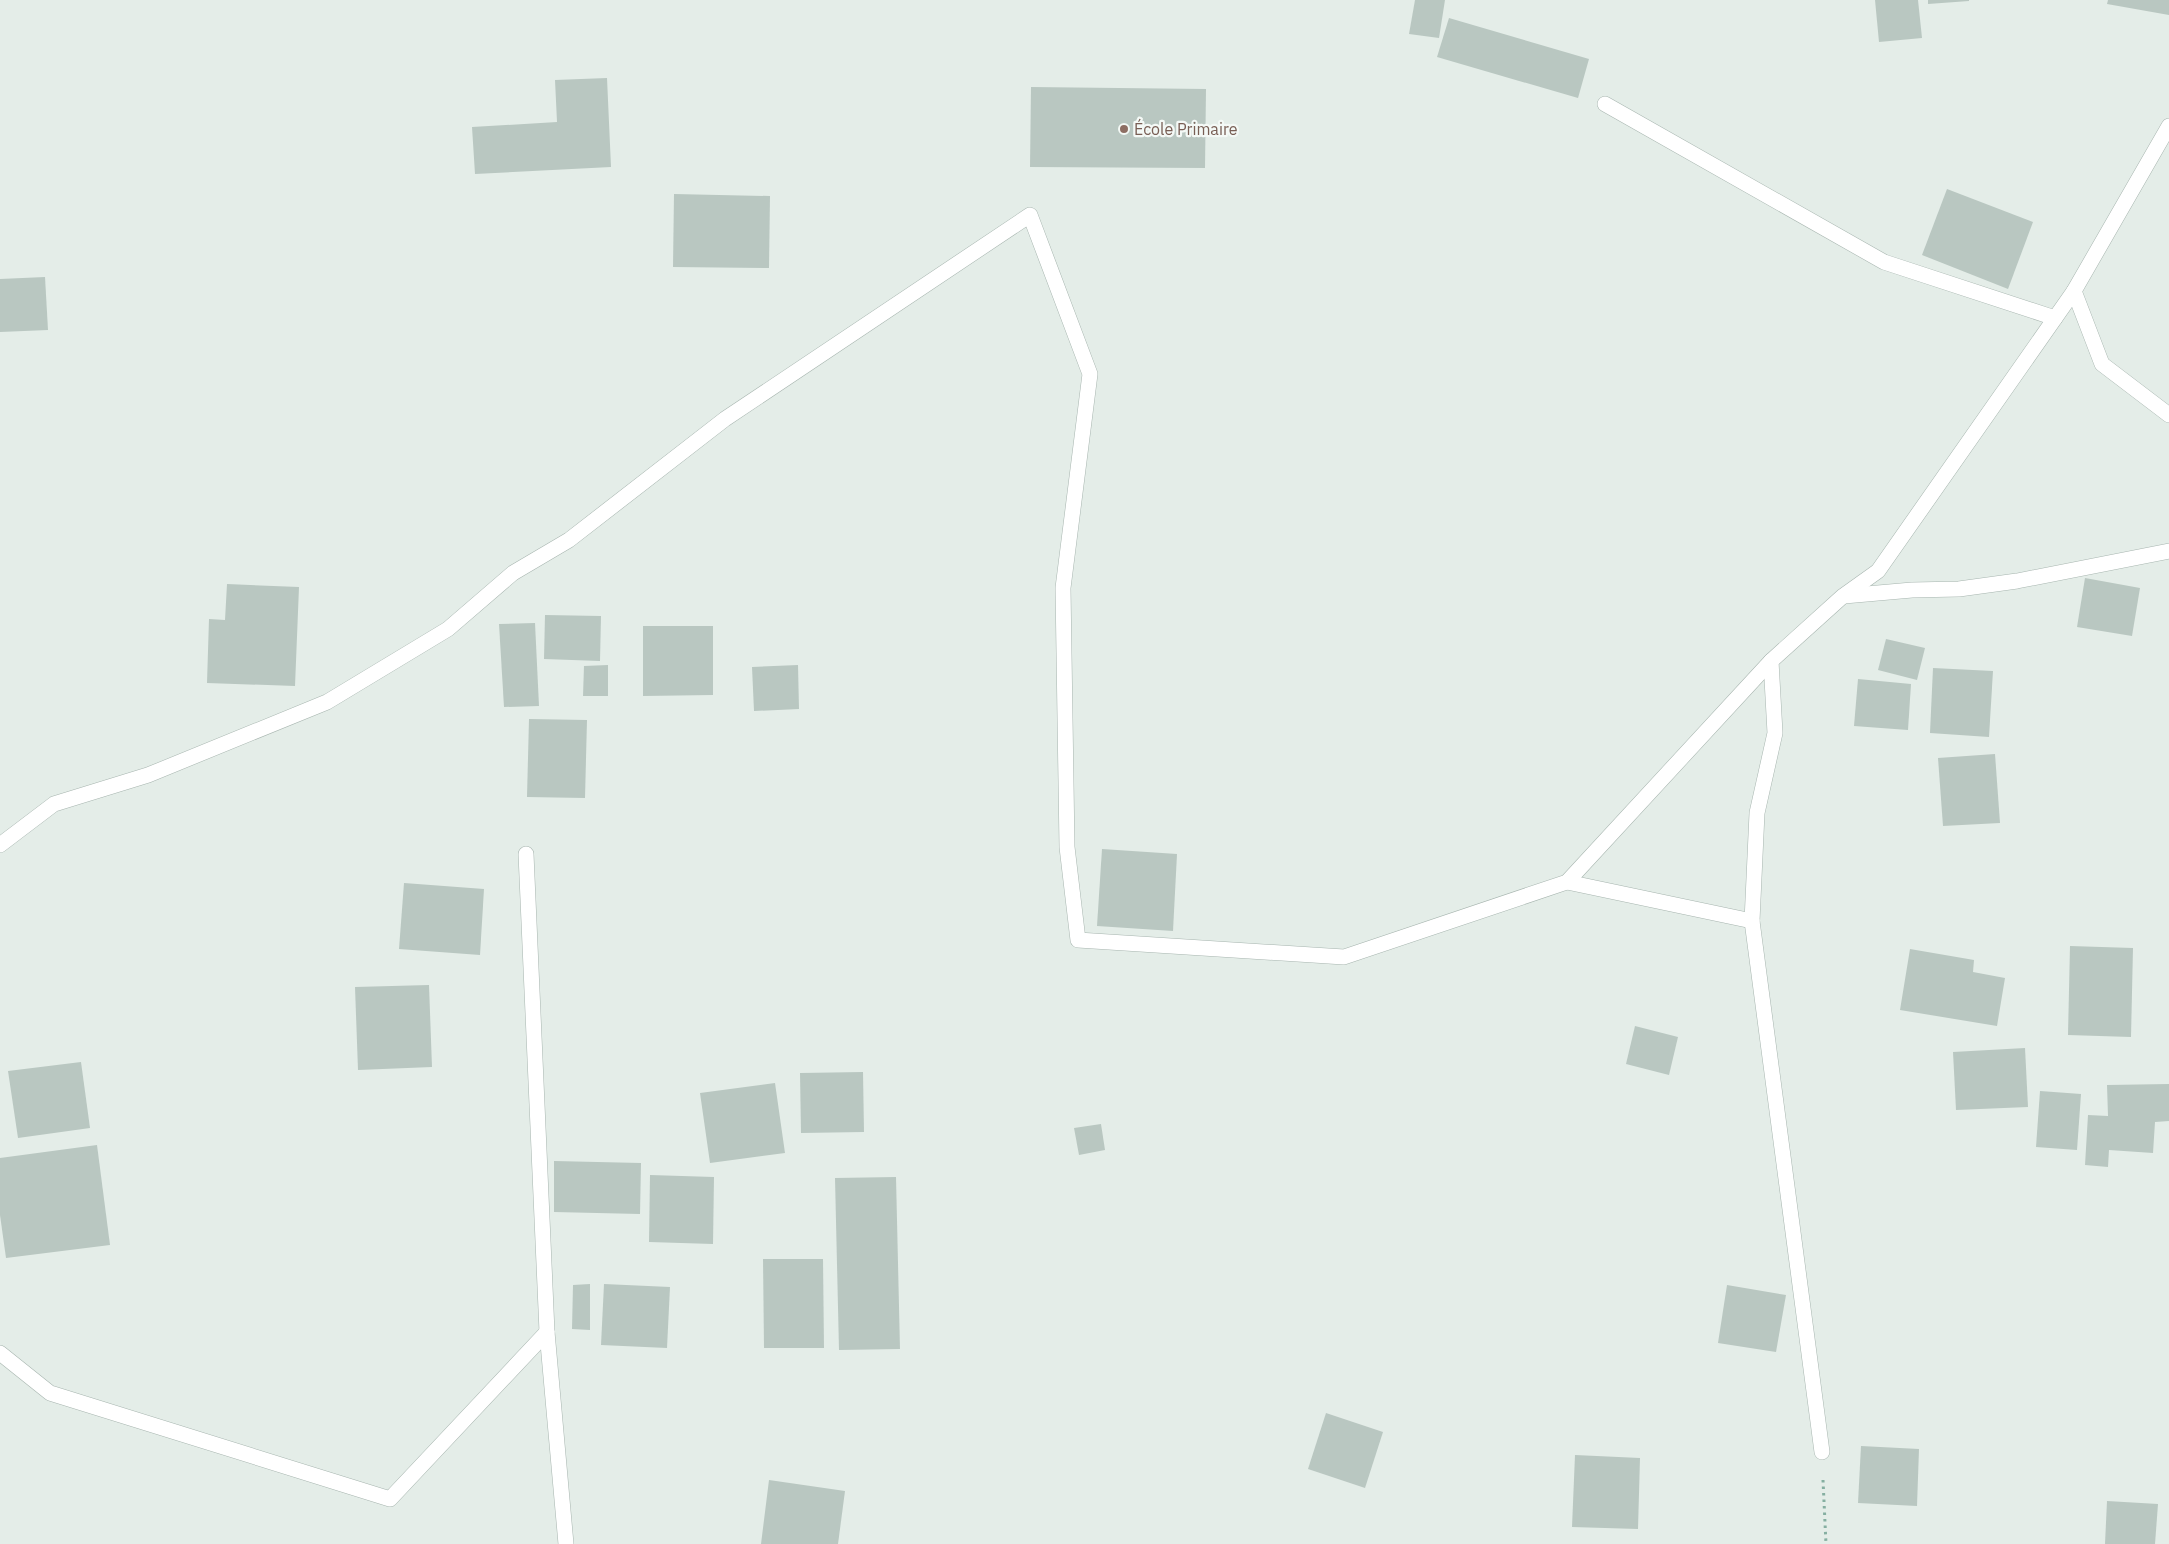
<svg xmlns="http://www.w3.org/2000/svg" width="2169" height="1544" font-family="'IBM Plex Sans',sans-serif">
<rect width="100%" height="100%" fill="#e4ede8"/>
<!-- building -->
<g fill="#b9c7c1">
<path d="M1415 0H1445L1439 38 1409 34Z"/>
<path d="M1875 0H1918L1922 38 1879 42Z"/>
<path d="M1928 0H1969V1L1928 4Z"/>
<path d="M2108 0H2169V15L2107 4Z"/>
<path d="M1449 18 1589 59 1578 98 1437 57Z"/>
<path d="M607 78 611 167 475 174 472 127 557 122 555 80Z"/>
<path d="M1031 87 1206 89 1205 168 1030 167Z"/>
<path d="M1947 189 2033 222 2008 289 1922 255Z"/>
<path d="M674 194 770 196 769 268 673 267Z"/>
<path d="M45 277 48 330 0 332V279Z"/>
<path d="M2085 578 2140 588 2132 636 2077 627Z"/>
<path d="M227 584 299 587 295 686 207 683 209 619 225 620Z"/>
<path d="M545 615 601 616 600 661 544 659Z"/>
<path d="M535 623 539 706 504 707 499 624Z"/>
<path d="M643 626H713V695L643 696Z"/>
<path d="M1886 639 1925 648 1917 680 1878 670Z"/>
<path d="M608 665V696H583L584 666Z"/>
<path d="M798 665 799 709 754 711 752 667Z"/>
<path d="M1933 668 1993 671 1989 737 1930 733Z"/>
<path d="M1858 679 1911 684 1908 730 1854 726Z"/>
<path d="M529 719 587 720 585 798 527 797Z"/>
<path d="M1995 754 2000 823 1943 826 1938 758Z"/>
<path d="M1102 849 1177 854 1173 931 1097 926Z"/>
<path d="M404 883 484 889 480 955 399 949Z"/>
<path d="M2070 946 2133 948 2131 1037 2068 1035Z"/>
<path d="M1910 949 1974 960 1973 972 2005 978 1997 1026 1900 1010Z"/>
<path d="M429 985 432 1067 358 1070 355 987Z"/>
<path d="M1635 1026 1678 1037 1669 1075 1626 1064Z"/>
<path d="M2025 1048 2028 1107 1956 1110 1953 1052Z"/>
<path d="M81 1062 90 1128 18 1138 8 1071Z"/>
<path d="M863 1072 864 1132 801 1133 800 1073Z"/>
<path d="M775 1083 785 1153 710 1163 700 1093Z"/>
<path d="M2169 1084V1121L2155 1122 2153 1153 2109 1150 2108 1167 2085 1165 2088 1115 2108 1116 2107 1085Z"/>
<path d="M2040 1091 2081 1094 2077 1150 2036 1147Z"/>
<path d="M1101 1124 1105 1150 1079 1155 1074 1128Z"/>
<path d="M97 1145 110 1245 6 1258 0 1215V1158Z"/>
<path d="M554 1161 641 1163 640 1214 554 1212Z"/>
<path d="M650 1175 714 1177 713 1244 649 1242Z"/>
<path d="M896 1177 900 1349 839 1350 835 1178Z"/>
<path d="M763 1259H823L824 1348H764Z"/>
<path d="M590 1284V1330L572 1329 573 1285Z"/>
<path d="M604 1284 670 1287 667 1348 601 1345Z"/>
<path d="M1727 1285 1786 1295 1776 1352 1718 1343Z"/>
<path d="M1326 1413 1383 1432 1365 1488 1308 1469Z"/>
<path d="M1861 1446 1919 1449 1917 1506 1858 1503Z"/>
<path d="M1575 1455 1640 1458 1638 1529 1572 1527Z"/>
<path d="M769 1480 845 1491 838 1544H761Z"/>
<path d="M2107 1501 2158 1504 2155 1544H2105Z"/>
</g>
<g fill="none" stroke-linecap="round" stroke-linejoin="round">
<!-- minor casing -->
<g stroke="#a7b5af" stroke-width="16">
<g id="minor">
<path d="M1605 104 1884 262 2055 318"/>
<path d="M2169 126 2074 291 2102 364 2169 415"/>
<path d="M1844 596 1912 590 1959 589 2017 581 2169 551"/>
<path d="M0 845 54 804 148 775 327 702 448 629 513 573 569 540 725 419 1030 215 1090 374 1063 588 1067 847 1078 940 1344 957 1567 882 1771 661"/>
<path d="M526 854 547 1332 566 1544"/>
<path d="M1567 882 1752 921"/>
<path d="M0 1353 50 1393 390 1499 547 1332"/>
<path d="M1822 1452 1752 921 1757 813 1775 733 1771 661 1843 596 1878 571 2074 291"/>
</g>
</g>
<!-- path -->
<path stroke="#85afa1" stroke-width="3" stroke-dasharray="2.5 4" stroke-linecap="butt" d="M1823 1480 1826 1544"/>
<!-- minor -->
<use href="#minor" stroke="#fff" stroke-width="15"/>
</g>
<!-- markers -->
<circle fill="#8d6e63" stroke="#f4f9f6" stroke-width="2" cx="1124" cy="129" r="5"/>
<g text-anchor="middle" stroke-width="4.5" stroke-linejoin="round" paint-order="stroke">
<!-- education labels -->
<g font-size="16" fill="#785e54" stroke="#f4f9f6" text-anchor="start">
<text x="1134" y="135">École Primaire</text>
</g>
</g>
</svg>
